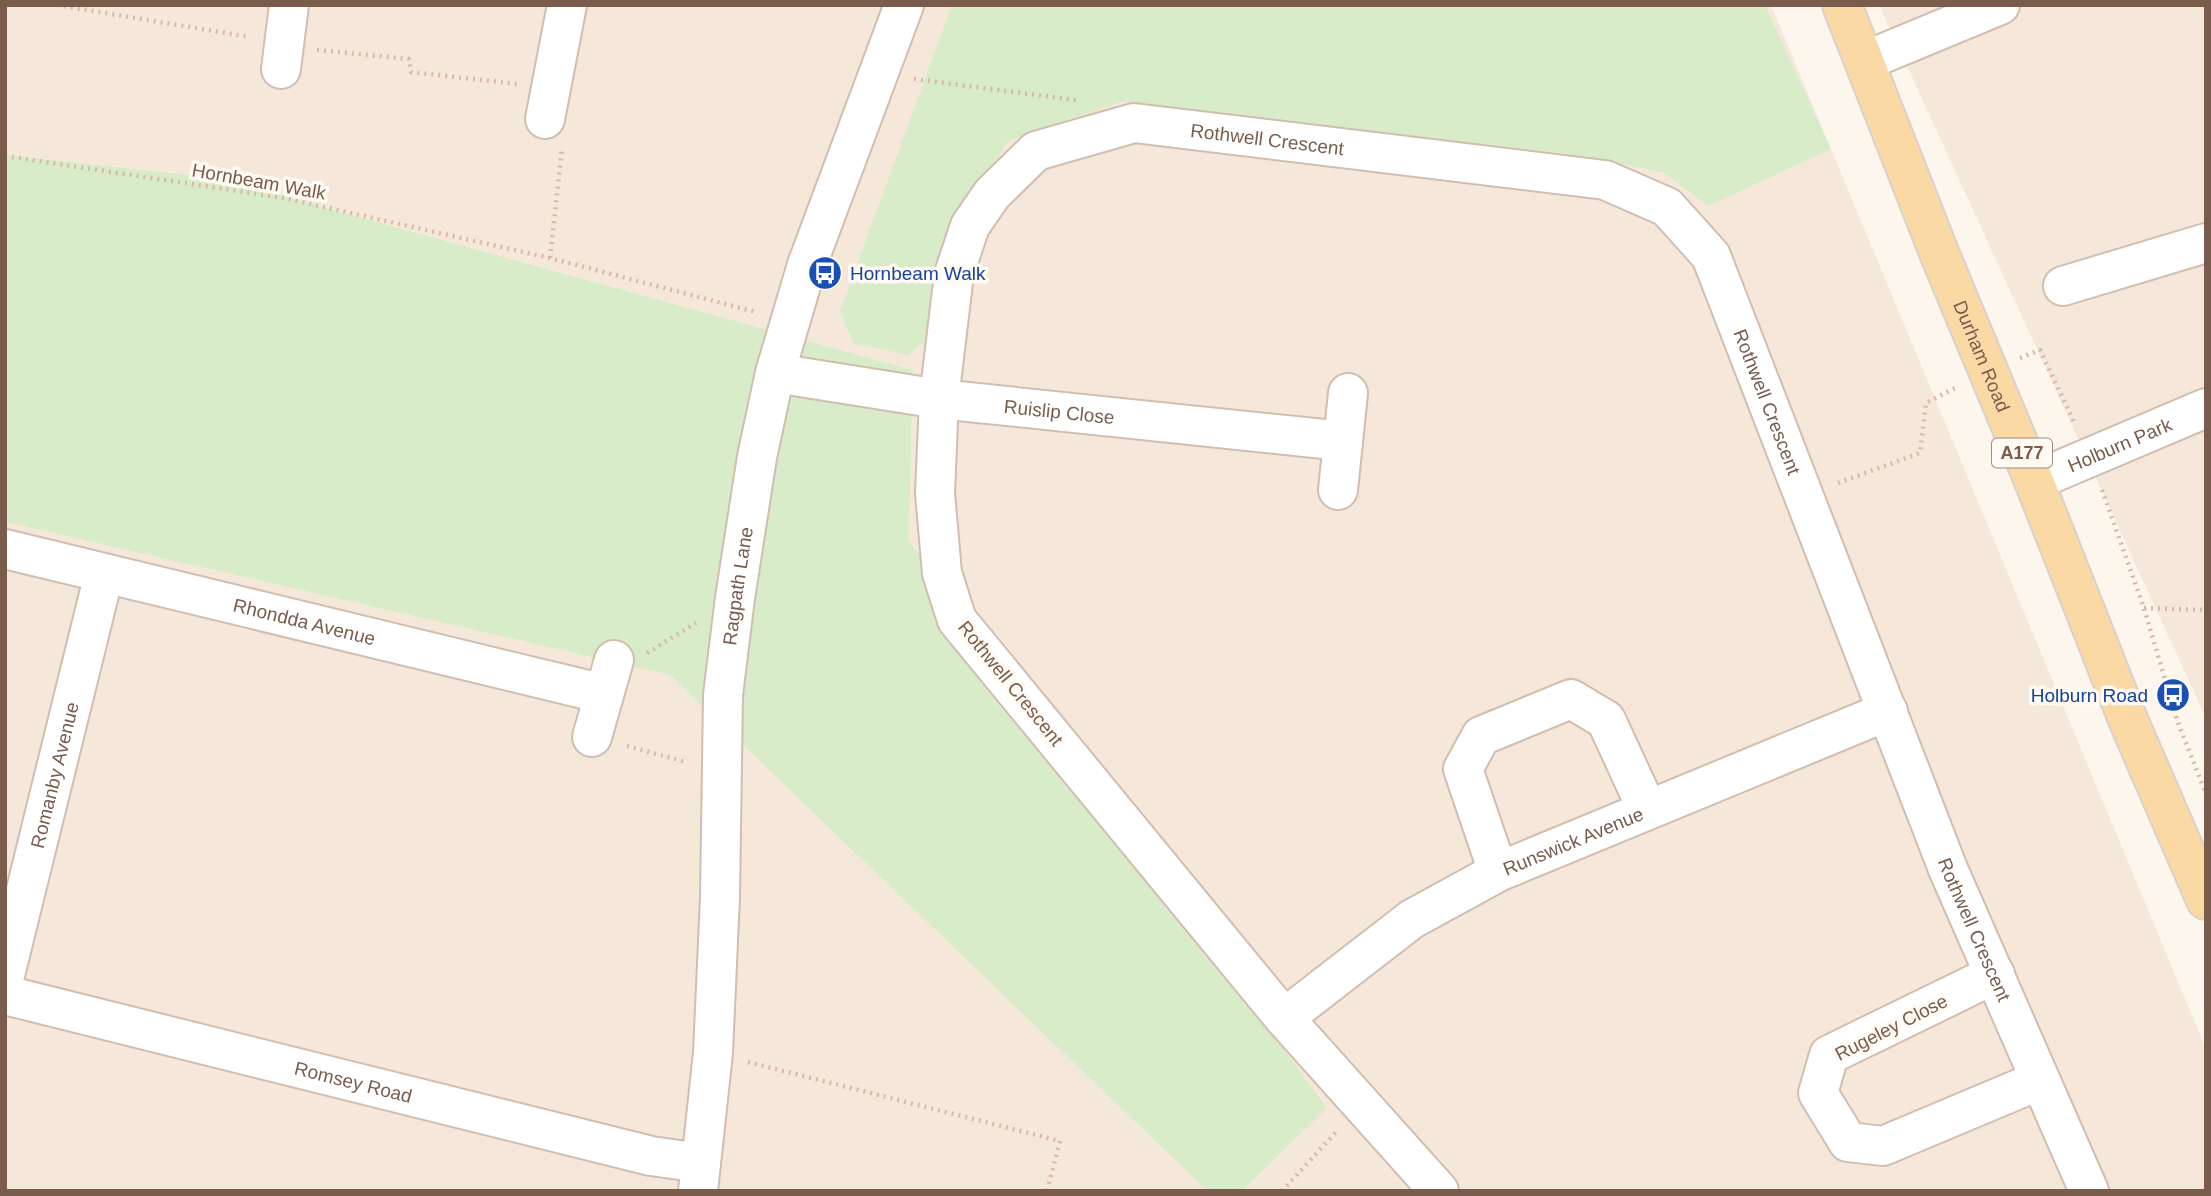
<svg xmlns="http://www.w3.org/2000/svg" width="2211" height="1196" font-family="Helvetica,sans-serif">
<rect width="100%" height="100%" fill="#fdf6ec"/>
<!-- residential -->
<g fill="#f5e8da">
<path d="M5 5H1771L2206 1049V1191H1242L1326 1108 909 540 913 370 220 178 5 155Z"/>
<path d="M1879 5H2206V718Z"/>
<path d="M5 522 670 675 1207 1191H5Z"/>
</g>
<!-- green -->
<g fill="#d8ecc9">
<path d="M952 5H1765L1831 149 1708 206 1663 172 1562 153 1313 126 1124 101 1008 141 948 241 943 326 908 355 853 343 840 311Z"/>
<path d="M5 155 219 178 913 370 909 540 1327 1108 1242 1191H1207L670 675 5 522Z"/>
</g>
<g fill="none" stroke-linecap="round" stroke-linejoin="round">
<!-- minor casing -->
<g stroke="#d1beb0" stroke-width="42">
<g id="minor">
<path d="M1865 61 2000 5"/>
<path d="M281 69 289 5"/>
<path d="M545 119 567 5"/>
<path d="M2063 286 2206 243"/>
<path id="s1" d="M775 373 939 399 1343 441"/>
<path id="s2" d="M2034 481 2206 408"/>
<path d="M1338 490 1348 393"/>
<path id="s3" d="M5 549 604 694"/>
<path d="M592 737 614 660"/>
<path d="M1498 872 1463 769 1481 736 1571 699 1606 720 1647 809"/>
<path d="M1995 974 1829 1055 1818 1093 1848 1142 1883 1146 2040 1080"/>
<path id="s4" d="M5 975 104 574"/>
<path id="s5" d="M5 995 651 1156 701 1163"/>
<path id="s6" d="M1284 1018 1412 919 1498 872 1888 711"/>
<path id="s7" d="M698 1191 713 1053 720 897 723 695 735 598 757 457 775 373 807 265 904 5"/>
<path id="s8" d="M1439 1191 1284 1018 957 620 942 573 935 493 939 399 954 274 970 226 992 194 1036 151 1134 123 1605 180 1667 207 1711 256 1948 869 2089 1191"/>
</g>
</g>
<!-- major casing -->
<g stroke="#dad1cd" stroke-width="42">
<g id="major">
<path id="s9" d="M1842 5 1940 255 2034 481 2129 722 2206 900"/>
</g>
</g>
<!-- path -->
<g stroke="#d9b8a5" stroke-width="4.5" stroke-dasharray="2 5" stroke-linecap="butt">
<path d="M57 5 250 37"/>
<path d="M317 50 409 59 411 72 517 84"/>
<path d="M914 79 1076 100"/>
<path d="M5 156 284 198 550 258 756 312"/>
<path d="M550 258 562 149"/>
<path d="M2020 358 2040 350 2075 424"/>
<path d="M1838 483 1920 453 1926 403 1955 388"/>
<path d="M2102 490 2144 608 2177 720 2206 794"/>
<path d="M2144 608 2206 610"/>
<path d="M647 653 696 623"/>
<path d="M627 746 686 762"/>
<path d="M748 1062 1060 1141 1047 1191"/>
<path d="M1282 1191 1337 1131"/>
</g>
<!-- minor -->
<use href="#minor" stroke="#fff" stroke-width="38"/>
<!-- major -->
<use href="#major" stroke="#fbd9a5" stroke-width="38"/>
</g>
<!-- icons -->
<defs>
<g id="bus-disc" transform="scale(1.75)"><circle r="9.5" fill="#1a4fb4" stroke="#fffaf3"/><path d="M-5-6H5V4H4V6H2V4H-2V6H-4V4H-5ZM-3.5-4V0h7V-4ZM-3.5 1.2v1.5H-2V1.2ZM2 1.2v1.5H3.5V1.2Z" fill="#fff"/></g>
</defs>
<g fill-rule="evenodd">
<use href="#bus-disc" x="825" y="273"/>
<use href="#bus-disc" x="2173" y="695"/>
</g>
<g text-anchor="middle" stroke-width="7" stroke-linejoin="round" paint-order="stroke">
<!-- shield labels -->
<rect fill="#fffaf3" stroke="#a28b7f" stroke-width="2" x="1992" y="438.5" width="60" height="29" rx="5"/>
<g font-size="18" font-weight="bold" fill="#7a5c4d">
<text x="2022" y="459">A177</text>
</g>
<!-- street labels -->
<g font-size="19" fill="#7a5c4d" stroke="#fffaf3">
<text dy="7" stroke="none"><textPath href="#s8" startOffset="1484">Rothwell Crescent</textPath></text>
<text transform="translate(259 181) rotate(10)" y="7">Hornbeam Walk</text>
<text dy="7" stroke="none"><textPath href="#s9" startOffset="378">Durham Road</textPath></text>
<text dy="7" stroke="none"><textPath href="#s8" startOffset="2114">Rothwell Crescent</textPath></text>
<text dy="7" stroke="none"><textPath href="#s1" startOffset="287">Ruislip Close</textPath></text>
<text dy="7" stroke="none"><textPath href="#s2" startOffset="93">Holburn Park</textPath></text>
<text dy="7" stroke="none"><textPath href="#s7" startOffset="607">Ragpath Lane</textPath></text>
<text dy="7" stroke="none"><textPath href="#s3" startOffset="308">Rhondda Avenue</textPath></text>
<text transform="translate(1011 683) rotate(51)" y="7">Rothwell Crescent</text>
<text dy="7" stroke="none"><textPath href="#s4" startOffset="206">Romanby Avenue</textPath></text>
<text dy="7" stroke="none"><textPath href="#s6" startOffset="341">Runswick Avenue</textPath></text>
<text dy="7" stroke="none"><textPath href="#s8" startOffset="2681">Rothwell Crescent</textPath></text>
<text transform="translate(1891 1027) rotate(-27)" y="7">Rugeley Close</text>
<text dy="7" stroke="none"><textPath href="#s5" startOffset="359">Romsey Road</textPath></text>
</g>
<!-- transit labels -->
<g font-size="19" fill="#164399" stroke="#fffaf3" text-anchor="start">
<text x="850" y="280">Hornbeam Walk</text>
<text x="2148" y="702" text-anchor="end">Holburn Road</text>
</g>
</g>
<!-- border -->
<rect width="2211" height="1196" fill="none" stroke="#7a5c4d" stroke-width="14"/>
</svg>
